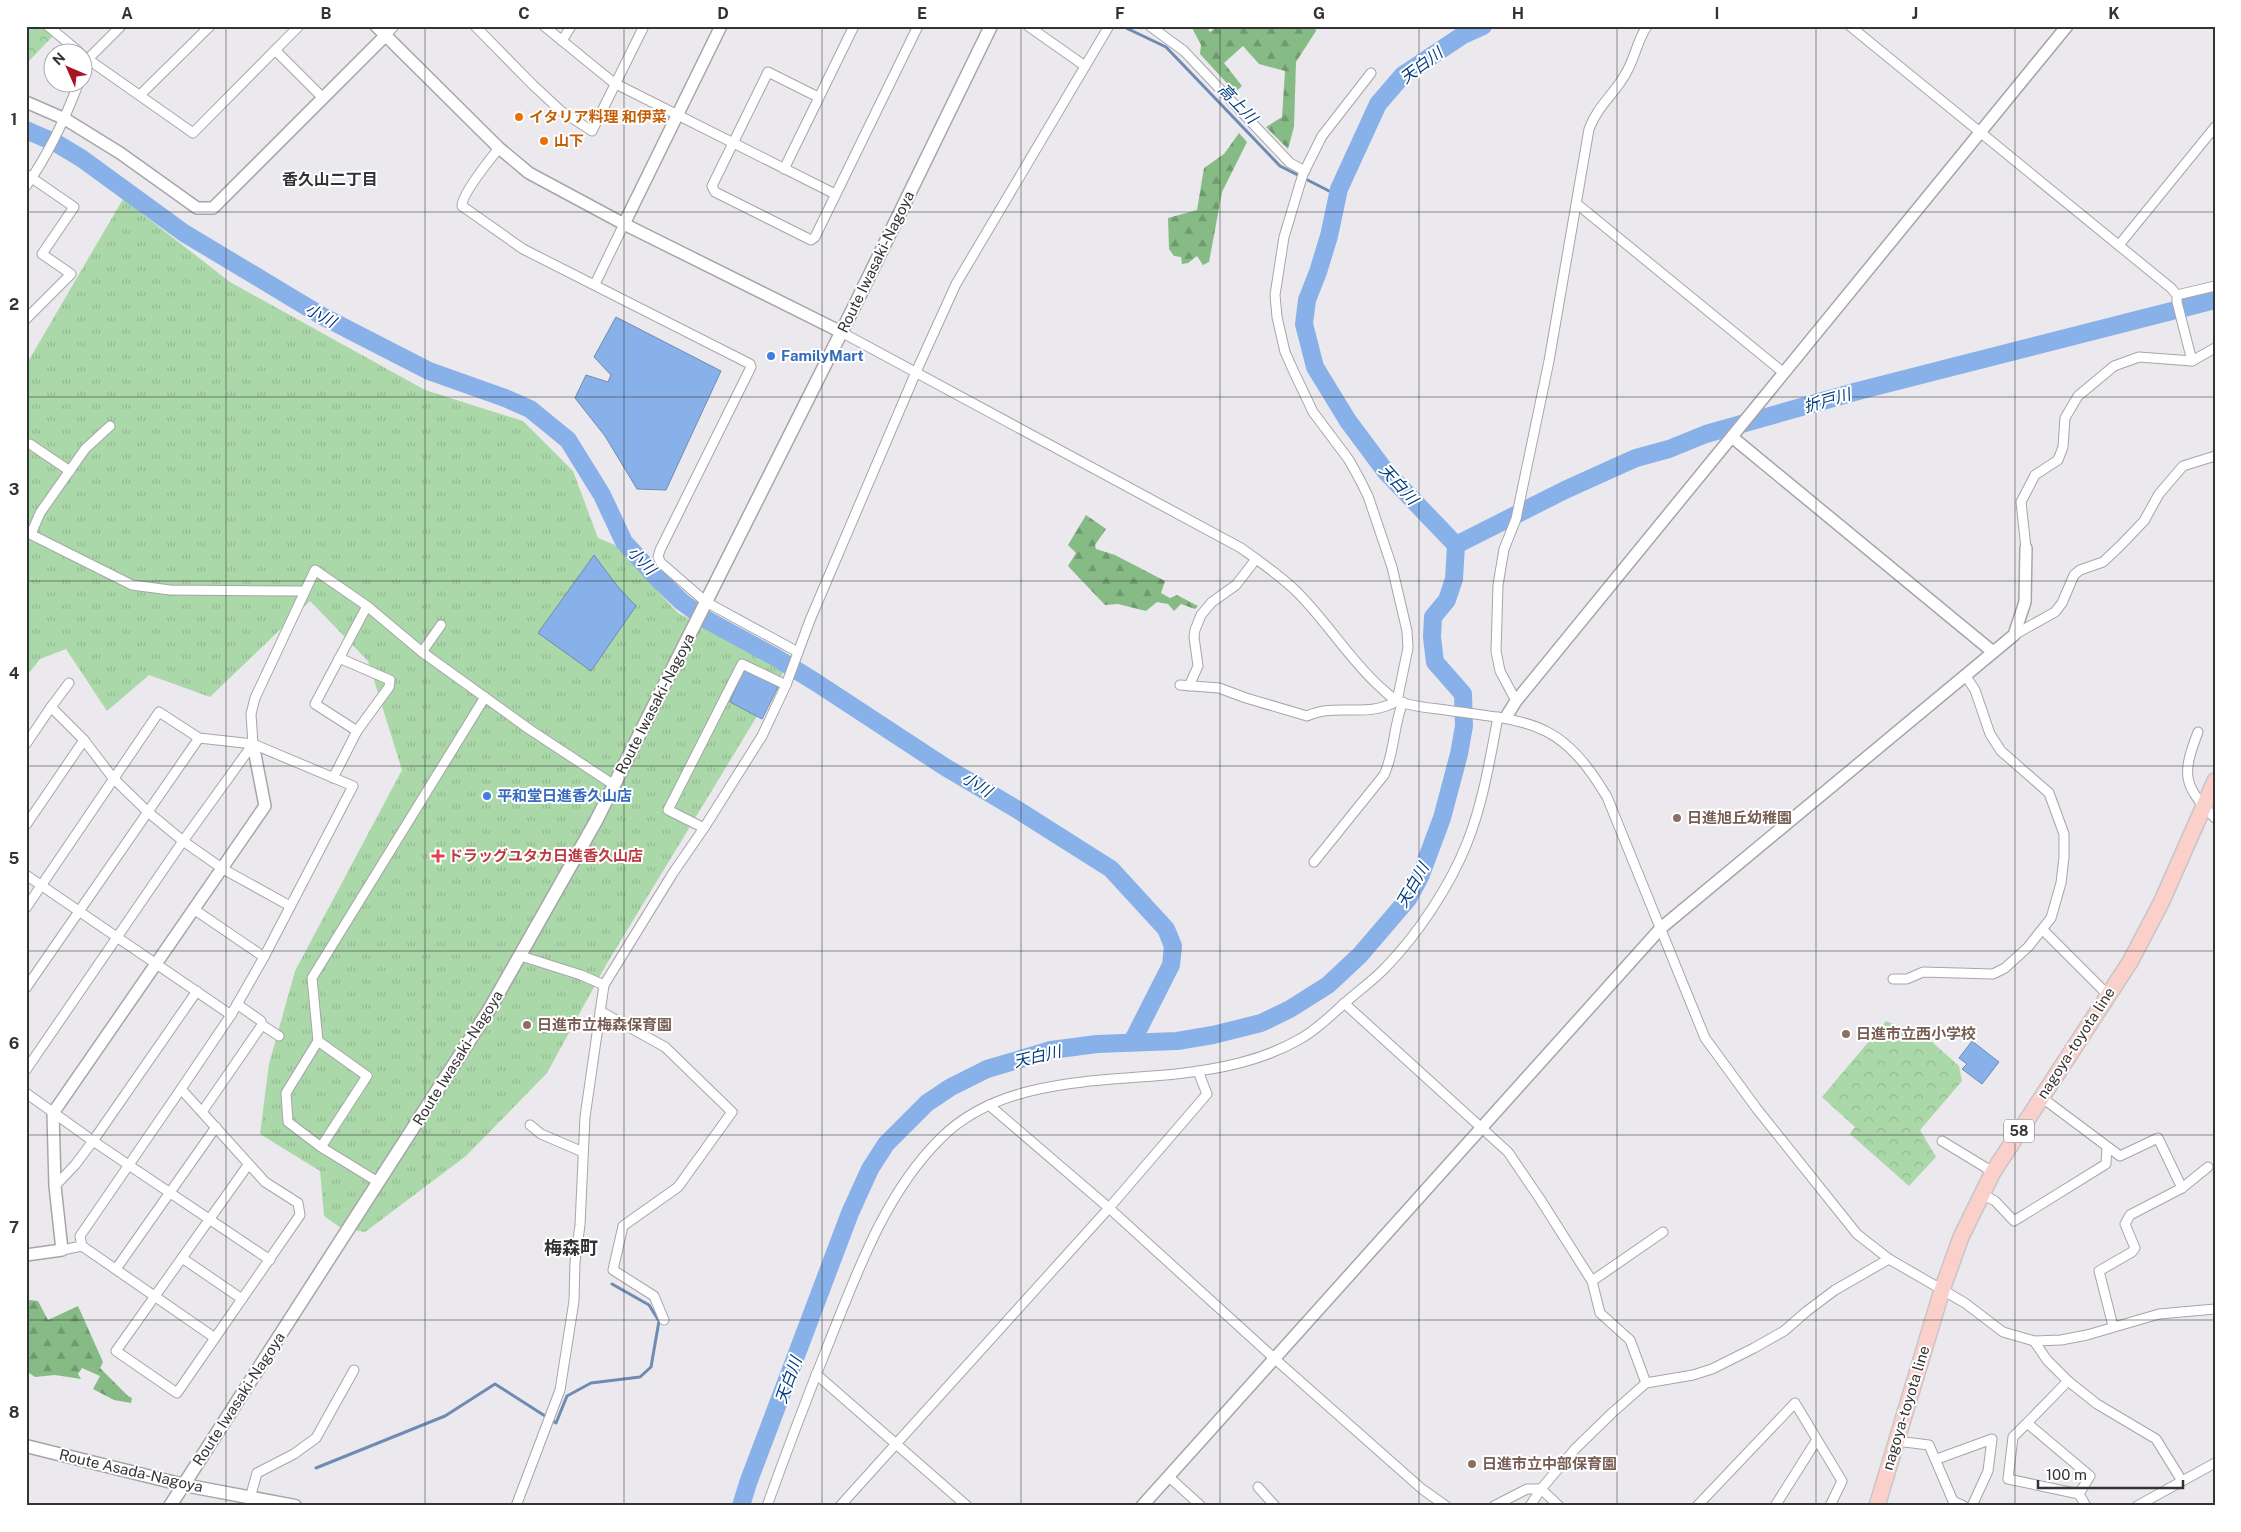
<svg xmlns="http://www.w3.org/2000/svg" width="2241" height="1532" font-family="'Public Sans','Noto Sans JP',sans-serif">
<defs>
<pattern id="grass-tufts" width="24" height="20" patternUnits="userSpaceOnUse" patternTransform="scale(1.25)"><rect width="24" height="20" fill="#aad8a9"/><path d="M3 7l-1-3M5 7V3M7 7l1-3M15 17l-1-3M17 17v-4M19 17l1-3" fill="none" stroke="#93ba92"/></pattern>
<pattern id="forest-firs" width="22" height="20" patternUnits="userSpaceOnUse" patternTransform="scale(1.25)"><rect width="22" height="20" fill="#87bb86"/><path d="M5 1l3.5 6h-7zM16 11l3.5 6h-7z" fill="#6f996e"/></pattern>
<pattern id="park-crowns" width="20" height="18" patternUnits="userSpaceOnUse" patternTransform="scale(1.25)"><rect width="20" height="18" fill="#aad8a9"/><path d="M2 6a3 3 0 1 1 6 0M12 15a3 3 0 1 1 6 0" fill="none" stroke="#93ba92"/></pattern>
</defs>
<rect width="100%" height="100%" fill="#ebe9ed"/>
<!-- grass -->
<path fill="url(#grass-tufts)" d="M123 199 230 282 425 390 523 421 573 471 598 538 615 545 678 613 785 670 606 965 547 1073 466 1156 365 1232 341 1228 324 1216 320 1171 260 1134 269 1064 295 971 402 770 368 661 310 601 210 697 149 675 107 711 66 649 40 659 26 677V365Z"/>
<!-- forest -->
<g fill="url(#forest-firs)">
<path d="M1191 26H1206L1210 32 1218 26H1315L1316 31 1296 62 1294 127 1288 149 1266 127 1282 117 1285 71 1259 64 1243 46 1224 63 1242 86 1235 92 1200 54 1201 45Z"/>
<path d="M1239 133 1247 142 1222 192 1209 262 1203 265 1197 256 1188 263 1182 264 1181 257 1174 256 1169 249 1168 218 1197 210 1204 168 1224 154Z"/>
<path d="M1086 515 1106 529 1095 545 1096 549 1115 555 1165 581 1161 593 1170 598 1177 595 1198 606 1195 609 1181 604 1174 611 1168 604 1157 602 1146 611 1118 604 1105 605 1068 566 1076 553 1068 545Z"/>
<path d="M29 1300 38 1301 48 1320 78 1306 103 1362 100 1368 128 1396 132 1398 131 1403 114 1400 93 1389 100 1376 82 1368 78 1374 81 1379 55 1375 35 1377 26 1371V1303Z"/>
</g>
<!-- park -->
<g fill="url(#park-crowns)">
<path d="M26 26H43L53 36 26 64Z"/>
<path d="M1886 1021 1931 1041 1959 1066 1962 1081 1920 1130 1936 1157 1909 1186 1850 1134 1855 1127 1822 1097Z"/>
</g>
<!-- water -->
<g fill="#88b1e9" stroke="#6f8bb3">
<path d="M616 317 721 371 666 490 637 489 605 436 575 398 586 375 608 382 611 375 594 357Z"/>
<path d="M594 555 618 587 636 606 591 671 538 633Z"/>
<path d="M744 668 778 687 762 719 730 702Z"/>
<path d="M1972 1041 1999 1062 1982 1084 1962 1069 1967 1064 1959 1058Z"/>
</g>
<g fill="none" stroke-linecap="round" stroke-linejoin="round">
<!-- stream -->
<g stroke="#6f8bb3" stroke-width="3">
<path d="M1122 26 1166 47 1280 166 1337 195"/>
<path d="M316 1468 445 1416 495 1384 556 1423 567 1396 591 1383 640 1377 651 1367 659 1321 649 1305 612 1284"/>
</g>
<!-- river -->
<g stroke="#88b1e9" stroke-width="18">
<path d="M26 130 56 143 81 158 184 233 322 316 429 371 505 398 530 409 568 440 602 495 624 542 657 578 682 602 707 620 775 657 817 683 945 767 1018 810 1111 869 1166 929 1173 946 1171 965 1132 1042"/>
<path d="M1456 545 1565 490 1618 466 1636 458 1669 449 1706 434 1858 391 2215 300"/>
<path d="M741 1506 748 1483 850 1213 870 1169 886 1144 927 1103 951 1087 987 1069 1051 1050 1097 1044 1177 1041 1213 1035 1261 1023 1290 1009 1328 985 1360 955 1408 899 1420 877 1442 818 1459 754 1464 726 1463 694 1435 662 1432 637 1433 617 1447 600 1454 579 1456 545 1386 472 1348 421 1315 367 1304 324 1307 300 1318 272 1329 236 1339 189 1378 104 1403 75 1463 35 1483 26"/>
</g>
<!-- minor casing -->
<g stroke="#a8a5a9" stroke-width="11">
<g id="minor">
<path d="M48 26 79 52"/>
<path d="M475 26 533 85 561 111 592 131 644 26"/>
<path d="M544 26 614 83 835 194"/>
<path d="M1028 26 1085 66"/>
<path d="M1150 26 1184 51 1290 163 1305 171"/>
<path d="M1850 26 2171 288 2177 295V302L2192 361"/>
<path d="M386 35 394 26"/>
<path d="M562 41 571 26"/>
<path d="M275 50 322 97"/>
<path d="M82 55 193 133 299 26"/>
<path d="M82 73 88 59 121 26"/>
<path d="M140 95 210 26"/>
<path d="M818 97 768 72 712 186 715 192 811 240 815 237 918 26"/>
<path d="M499 148C491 158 461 195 462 206L523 249 750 364 751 367 660 550 658 557 661 563 706 602 798 652"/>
<path d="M784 169 854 26"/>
<path d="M26 174 74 207 42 254 71 274 26 319"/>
<path d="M26 186C49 154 65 119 79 82"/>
<path d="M1577 204 1784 373"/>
<path d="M2119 245 2215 127"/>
<path d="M595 284 624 224"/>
<path d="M2177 295 2215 286"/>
<path d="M841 332 1241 548C1259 561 1278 574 1295 590 1326 620 1348 658 1380 687 1385 691 1392 699 1398 701 1412 707 1431 708 1446 710 1529 722 1560 718 1607 797L1705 1038 1757 1109 1857 1234 1889 1259 1965 1303 2003 1332 2034 1341 2061 1340 2087 1335 2159 1314 2215 1309"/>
<path d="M30 444 70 471"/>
<path d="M26 532 132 585 170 590 304 591"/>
<path d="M31 534 40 513 85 449 110 426"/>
<path d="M2026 548 2021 502 2035 475 2058 460 2063 447 2065 418 2078 396 2114 366 2139 357 2192 361 2215 348"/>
<path d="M2014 635 2055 612 2062 603 2074 575 2080 570 2103 562 2120 546 2144 521 2159 494 2183 466 2215 456"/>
<path d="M422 652 441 625"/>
<path d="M339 658 390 680 389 687 357 731"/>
<path d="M1180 685 1219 688 1246 698 1307 716C1337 702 1366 719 1397 701L1408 648 1407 631 1392 567 1368 496 1359 478 1349 460 1313 412 1294 372 1285 352 1277 317 1275 295 1284 237 1303 174 1322 136 1371 73"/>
<path d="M1189 686 1198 666 1194 637 1195 630 1201 615 1212 602 1236 585 1256 559"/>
<path d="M1516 701 1500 671 1496 651 1498 585 1504 549 1516 519 1549 361 1589 129C1598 105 1614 95 1626 73 1635 58 1637 41 1647 26"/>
<path d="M51 707 69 683"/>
<path d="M2198 732C2182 774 2182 785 2215 818"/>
<path d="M26 744 51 707 84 740 113 778 148 812 183 841 223 869 290 906"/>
<path d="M333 778 357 731 315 704 367 606"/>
<path d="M26 825 84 740"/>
<path d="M704 828 668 810 742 664 786 685"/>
<path d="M1314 862 1384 775C1395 752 1393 726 1403 702"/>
<path d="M26 875 231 1015"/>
<path d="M26 908 159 712 199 738 253 744 353 786 264 957 231 1015 181 1089 265 1182 298 1203 300 1215 177 1393 116 1351 248 1165"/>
<path d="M195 910 264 957"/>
<path d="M2043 930 2108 995"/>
<path d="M521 956 581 975 604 985"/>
<path d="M1893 979H1907L1923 972 1993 974 2005 968 2028 947 2051 918 2061 883 2064 857V834L2049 793 2001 751 1990 734 1975 690 1965 675"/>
<path d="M26 988 199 738"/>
<path d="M1344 1003 1508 1152 1540 1199 1592 1281 1600 1313 1630 1340 1646 1383"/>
<path d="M600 1011 665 1047 732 1112 678 1187 623 1226 613 1270 654 1296 664 1320"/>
<path d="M262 1025 279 1036"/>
<path d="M318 1041 312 978 485 697"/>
<path d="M26 1070 183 841 253 744 251 714 255 698 315 570 367 606 422 652 529 729 614 785"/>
<path d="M26 1093 93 1141 270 1260"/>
<path d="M2041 1097 2120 1156 2158 1138 2182 1188 2130 1215 2125 1224 2135 1248 2132 1252 2099 1271 2113 1326"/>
<path d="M989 1105 1109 1208 1275 1359 1422 1489 1446 1506"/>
<path d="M202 1112 262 1025 261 1021 237 1004"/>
<path d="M530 1125 541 1134 583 1152"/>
<path d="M1942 1141 1993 1172"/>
<path d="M321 1147 367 1076 318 1041 286 1093 288 1122 321 1147 378 1182"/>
<path d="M55 1186 75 1165 93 1141 197 991"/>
<path d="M2182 1188 2208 1167"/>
<path d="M1982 1194 1995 1201 2014 1221 2106 1164 2107 1147"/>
<path d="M82 1246 215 1338"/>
<path d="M62 1250 82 1246 80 1236 181 1089"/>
<path d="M182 1258 242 1299"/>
<path d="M116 1269 216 1127"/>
<path d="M1592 1281 1663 1232"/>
<path d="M2034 1341 2047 1360 2068 1381 2097 1404 2156 1439 2182 1481"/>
<path d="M816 1374 967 1506"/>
<path d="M2027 1423 2013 1437 2008 1479 2079 1494 2090 1476 2027 1423 2068 1381"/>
<path d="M1896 1441 1929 1445 1953 1501 1964 1506"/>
<path d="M1937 1459 1992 1439 1988 1471 1972 1506"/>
<path d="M1169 1477 1201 1506"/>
<path d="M1258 1487 1275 1506"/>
<path d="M2079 1494 2086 1506"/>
<path d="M250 1498 257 1473 294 1454 316 1438 354 1370"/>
<path d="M516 1506 560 1390 574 1301 575 1262 580 1225 585 1117 604 985 673 873 704 828 762 736 786 685 810 620 916 372 956 284 1109 26"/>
<path d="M767 1506C787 1450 808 1395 830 1340 858 1270 886 1192 941 1138 1001 1078 1097 1082 1176 1074 1219 1069 1262 1061 1300 1039 1318 1029 1331 1015 1346 1002 1359 990 1374 980 1386 967 1418 934 1450 886 1467 843 1483 803 1490 759 1498 717"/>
<path d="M840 1506 1109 1208 1207 1094 1198 1071"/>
<path d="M1494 1506 1527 1489H1541L1559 1506"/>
<path d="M1530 1506 1541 1489 1575 1449 1612 1413 1646 1383 1693 1375 1712 1369 1754 1348 1784 1331 1807 1311 1835 1290 1889 1259"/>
<path d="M1697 1506 1795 1403 1842 1481 1830 1506"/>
<path d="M1775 1506 1816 1441"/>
<path d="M2137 1506 2215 1463"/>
</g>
</g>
<!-- tertiary casing -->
<g stroke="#a8a5a9" stroke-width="14">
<g id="tertiary">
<path d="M376 26 499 148 529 173 624 224 841 332"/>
<path d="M26 102 65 119 120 153 197 208H213L386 35"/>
<path d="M624 224 721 26"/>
<path d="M1732 437 1993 652"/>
<path d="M1506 717 1516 701 2067 26"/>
<path d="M26 1255 62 1250 55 1186 53 1113 265 806 253 744"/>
<path d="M1142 1506 1661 928 2014 635 2025 602 2026 548"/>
</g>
</g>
<!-- secondary casing -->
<g stroke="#a8a5a9" stroke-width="15">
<g id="secondary">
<path d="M26 1446 184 1485 295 1506"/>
<path d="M170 1506 489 1010 596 821 854 307 991 26"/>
</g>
</g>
<!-- primary casing -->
<g stroke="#c6c6c6" stroke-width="18">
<path id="primary" d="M1877 1506 1942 1290 1961 1237 1993 1172 2130 962 2161 903 2215 781"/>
</g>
<!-- minor -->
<use href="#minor" stroke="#fff" stroke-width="9"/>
<!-- tertiary -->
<use href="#tertiary" stroke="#fff" stroke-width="11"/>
<!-- secondary -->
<use href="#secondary" stroke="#fff" stroke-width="12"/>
<!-- primary -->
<use href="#primary" stroke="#fbd0ca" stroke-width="15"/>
</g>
<!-- grid -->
<path fill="none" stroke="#343334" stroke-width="1" stroke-opacity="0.55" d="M226 26V1506M425 26V1506M624 26V1506M822 26V1506M1021 26V1506M1220 26V1506M1419 26V1506M1617 26V1506M1816 26V1506M2015 26V1506M26 212H2215M26 397H2215M26 581H2215M26 766H2215M26 951H2215M26 1135H2215M26 1320H2215"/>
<!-- markers -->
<g fill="#e8710a" stroke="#fff" stroke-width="2">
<circle cx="519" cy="117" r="5"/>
<circle cx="544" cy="141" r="5"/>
</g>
<g fill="#3f7fe0" stroke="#fff" stroke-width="2">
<circle cx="771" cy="356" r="5"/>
<circle cx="487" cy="796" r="5"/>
</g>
<g fill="#8d6e63" stroke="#fff" stroke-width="2">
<circle cx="1677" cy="818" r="5"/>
<circle cx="527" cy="1025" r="5"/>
<circle cx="1846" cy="1034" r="5"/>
<circle cx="1472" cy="1464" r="5"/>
</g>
<path fill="#e0444e" stroke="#fff" stroke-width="2" d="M435.5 848.5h5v5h5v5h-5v5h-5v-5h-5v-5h5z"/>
<g text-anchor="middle" stroke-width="4" stroke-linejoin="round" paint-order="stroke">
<!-- shield labels -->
<rect fill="#fff" stroke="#717071" stroke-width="1" x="2004" y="1119.5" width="30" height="23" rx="4"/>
<g font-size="14" font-weight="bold" fill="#343334">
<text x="2019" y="1136">58</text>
</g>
<!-- food labels -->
<g font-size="15" font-weight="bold" fill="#c56008" stroke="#fff" text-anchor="start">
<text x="529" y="122">イタリア料理 和伊菜</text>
<text x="554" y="146">山下</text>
</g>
<!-- street labels -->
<g font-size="15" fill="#343334" stroke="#fff">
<text transform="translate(876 262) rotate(-64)" y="5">Route Iwasaki-Nagoya</text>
<text transform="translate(655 704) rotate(-63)" y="5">Route Iwasaki-Nagoya</text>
<text transform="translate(2076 1043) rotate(-57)" y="5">nagoya-toyota line</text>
<text transform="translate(458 1058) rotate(-58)" y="5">Route Iwasaki-Nagoya</text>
<text transform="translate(239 1399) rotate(-57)" y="5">Route Iwasaki-Nagoya</text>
<text transform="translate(1906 1408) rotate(-73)" y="5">nagoya-toyota line</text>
<text transform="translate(131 1471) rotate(13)" y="5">Route Asada-Nagoya</text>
</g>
<!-- shop labels -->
<g font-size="15" font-weight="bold" fill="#366cbe" stroke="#fff" text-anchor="start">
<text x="781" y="361">FamilyMart</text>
<text x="497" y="801">平和堂日進香久山店</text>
</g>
<!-- education labels -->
<g font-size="15" font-weight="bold" fill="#785e54" stroke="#fff" text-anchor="start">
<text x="1687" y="823">日進旭丘幼稚園</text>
<text x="537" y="1030">日進市立梅森保育園</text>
<text x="1856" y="1039">日進市立西小学校</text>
<text x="1482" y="1469">日進市立中部保育園</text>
</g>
<!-- health labels -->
<g font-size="15" font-weight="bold" fill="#be3a42" stroke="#fff" text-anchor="start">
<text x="448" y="861">ドラッグユタカ日進香久山店</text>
</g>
<!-- water labels -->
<g font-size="16" font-style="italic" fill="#043d7d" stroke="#fff">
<text transform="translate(1421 65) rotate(-37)" y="6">天白川</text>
<text transform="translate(1238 103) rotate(46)" y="6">高上川</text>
<text transform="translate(321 315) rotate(29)" y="6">小川</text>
<text transform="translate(1827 400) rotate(-16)" y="6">折戸川</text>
<text transform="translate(1399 484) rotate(48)" y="6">天白川</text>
<text transform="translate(642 560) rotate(46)" y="6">小川</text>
<text transform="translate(977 784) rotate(32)" y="6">小川</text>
<text transform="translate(1412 885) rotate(-60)" y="6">天白川</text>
<text transform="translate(1037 1056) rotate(-13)" y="6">天白川</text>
<text transform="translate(788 1380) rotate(-70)" y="6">天白川</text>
</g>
<!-- neighbourhood labels -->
<g font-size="16" font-weight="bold" fill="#343334" stroke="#fff">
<text x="330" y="185">香久山二丁目</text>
</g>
<!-- quarter labels -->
<g font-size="18" font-weight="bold" fill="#343334" stroke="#fff">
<text x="571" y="1254">梅森町</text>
</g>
</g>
<!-- border -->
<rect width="2241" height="1532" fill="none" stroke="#ffffff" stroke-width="55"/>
<!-- north arrow -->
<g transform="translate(68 68) rotate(315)"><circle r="24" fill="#ffffff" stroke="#aeadae"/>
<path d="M0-4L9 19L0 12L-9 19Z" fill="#a91322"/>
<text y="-8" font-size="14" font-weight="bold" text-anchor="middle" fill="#343334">N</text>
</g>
<!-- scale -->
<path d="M2038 1480v8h145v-8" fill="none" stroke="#343334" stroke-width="2.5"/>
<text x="2046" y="1480" font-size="15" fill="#343334" stroke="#ffffff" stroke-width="4" paint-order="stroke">100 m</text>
<rect x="28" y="28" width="2186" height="1476" fill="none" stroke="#343334" stroke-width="2"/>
<g font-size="16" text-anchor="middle" font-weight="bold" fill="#343334">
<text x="127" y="19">A</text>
<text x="326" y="19">B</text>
<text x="524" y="19">C</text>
<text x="723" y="19">D</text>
<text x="922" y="19">E</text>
<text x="1120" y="19">F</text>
<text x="1319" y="19">G</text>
<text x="1518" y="19">H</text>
<text x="1717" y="19">I</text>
<text x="1915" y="19">J</text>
<text x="2114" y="19">K</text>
<text x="14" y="125">1</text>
<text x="14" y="310">2</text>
<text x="14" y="495">3</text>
<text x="14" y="679">4</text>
<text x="14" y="864">5</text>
<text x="14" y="1049">6</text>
<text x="14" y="1233">7</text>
<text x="14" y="1418">8</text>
</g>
</svg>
